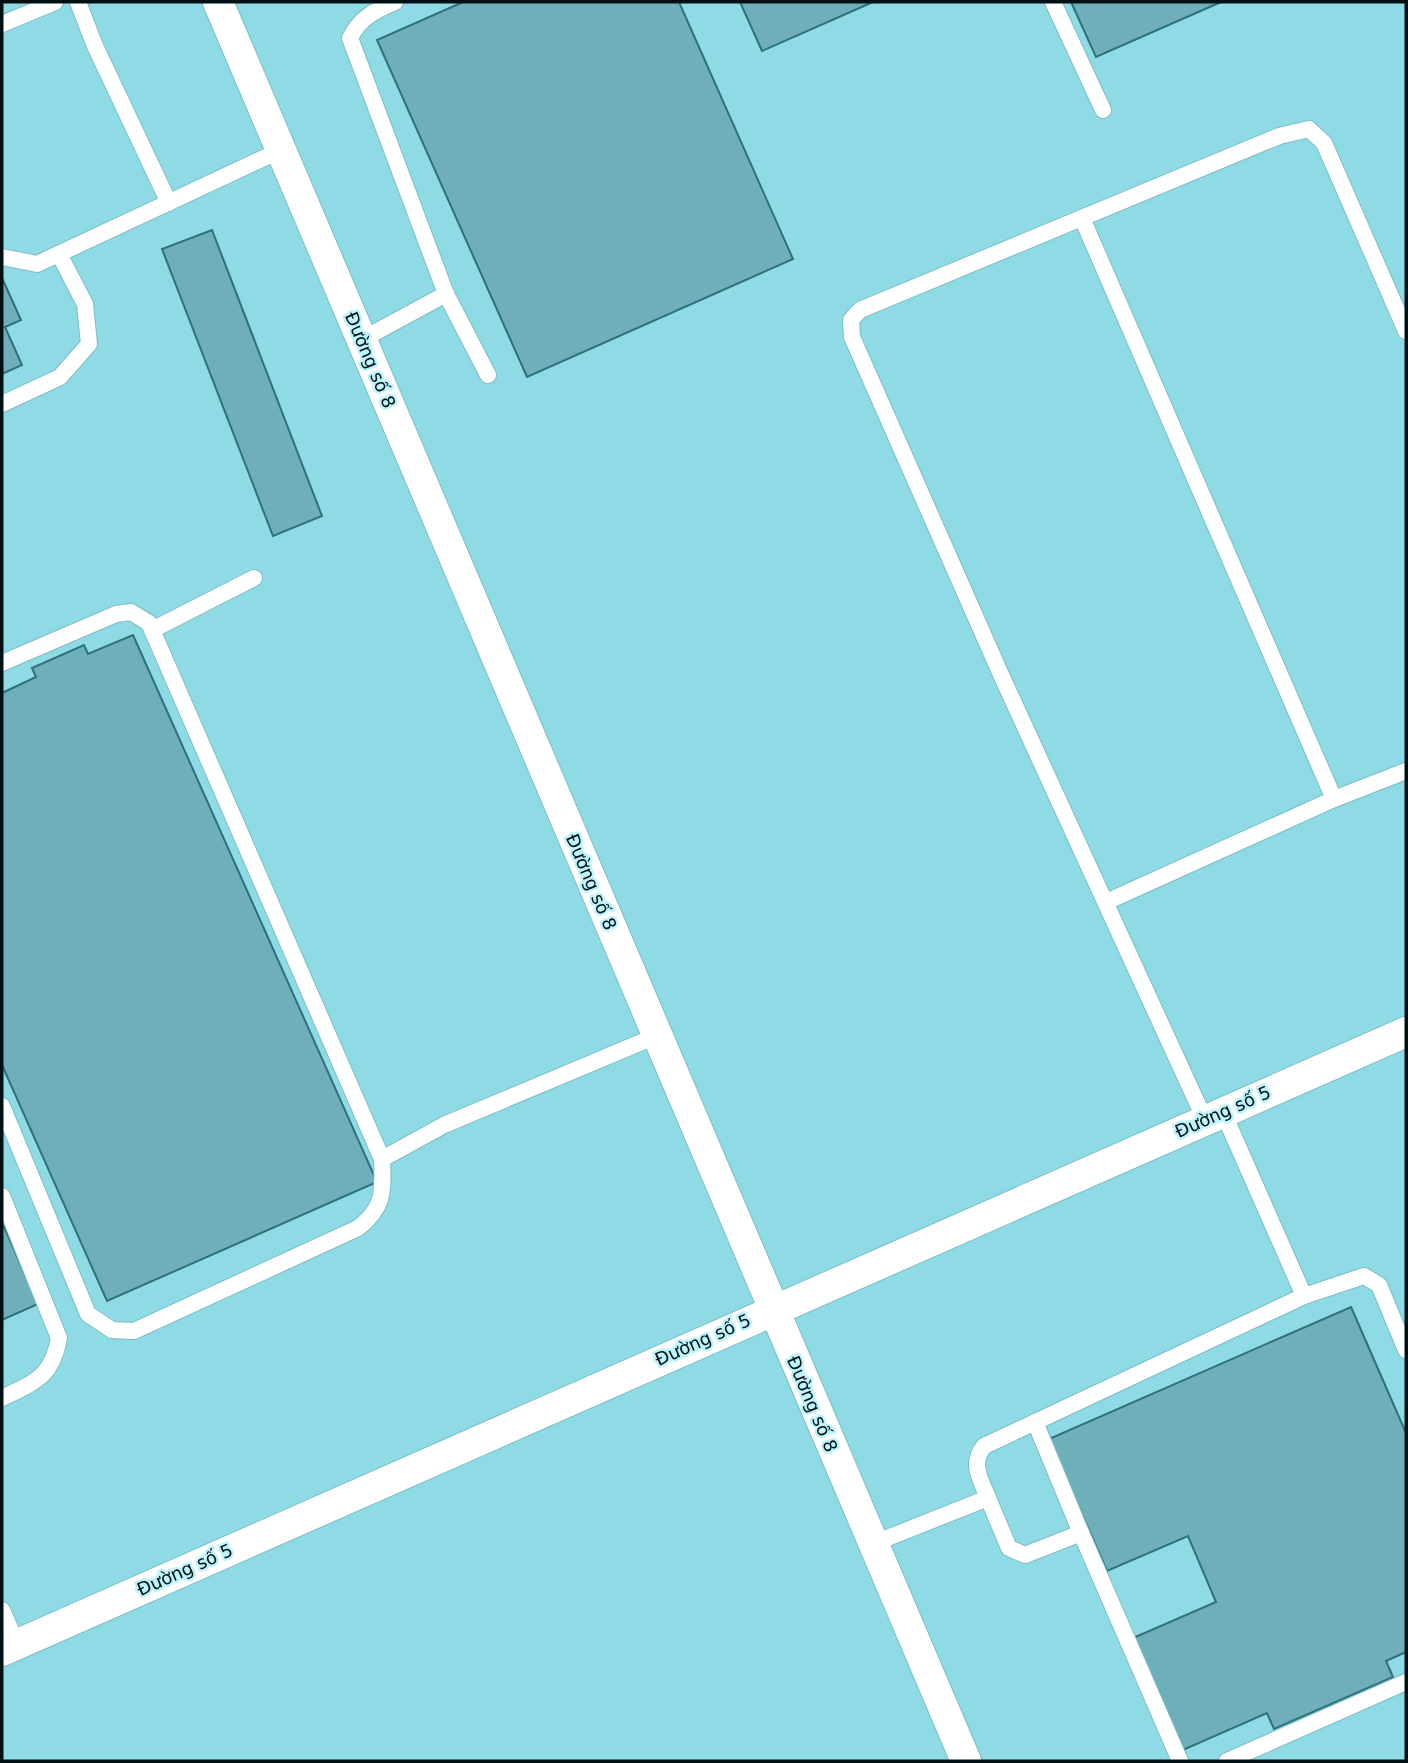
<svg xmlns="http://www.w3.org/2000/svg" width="1408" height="1763" font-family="'DejaVu Sans',sans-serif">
<rect width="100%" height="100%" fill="#a5e8f3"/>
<!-- built -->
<rect fill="#8edae5" x="2" y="2" width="1404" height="1759"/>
<!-- building -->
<g fill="#6eafba" stroke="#2f717b" stroke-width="2">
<path d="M463 2H679L793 259 527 377 377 40Z"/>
<path d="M740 2H873L762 51Z"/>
<path d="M1071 2H1221L1096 57Z"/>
<path d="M212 230 322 516 273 536 162 249Z"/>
<path d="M2 278 21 320 5 327 22 365 2 374Z"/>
<path d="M133 635 377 1182 107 1301 2 1065V693L36 677 32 668 84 645 88 654Z"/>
<path d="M2 1222 38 1304 2 1320Z"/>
<path d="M1351 1307 1406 1433V1652L1386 1661 1393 1677 1274 1729 1267 1713 1183 1750 1133 1638 1216 1602 1188 1536 1107 1571 1049 1439Z"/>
</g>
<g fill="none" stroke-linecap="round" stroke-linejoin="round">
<!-- service casing -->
<g stroke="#7cbec8" stroke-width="18">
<g id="service">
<path d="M78 2 95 46 169 203"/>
<path d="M395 2C374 11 360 18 350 38L446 294 488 375"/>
<path d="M1053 2 1103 110"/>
<path d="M2 24 55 2"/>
<path d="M1082 218 1334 799 1106 902"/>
<path d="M2 257 37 264 281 150"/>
<path d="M361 340 446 294"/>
<path d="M2 404 60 377 89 344 85 304 59 254"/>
<path d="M152 630 254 578"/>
<path d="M2 663 116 614 131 612 149 623 382 1159"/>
<path d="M1334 799 1406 771"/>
<path d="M2 1106 88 1314 112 1330 134 1331 358 1228C385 1207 383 1191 382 1159L444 1125 656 1036"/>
<path d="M1223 1112 1304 1296"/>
<path d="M1205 1120 1002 677 852 337 851 320 860 310 1279 136 1309 129 1324 143 1406 331"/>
<path d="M2 1196 59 1338C52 1377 35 1382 2 1398"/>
<path d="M1035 1422 1081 1533"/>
<path d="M988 1498 1009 1548 1025 1555 1081 1533 1180 1761"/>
<path d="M872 1544 988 1498C980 1478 970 1464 984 1446L1304 1296 1364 1276 1379 1285 1406 1350"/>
<path d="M2 1610 17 1644"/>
<path d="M1227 1761 1406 1682"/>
</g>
</g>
<!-- minor casing -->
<g stroke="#7cbec8" stroke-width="32">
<g id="minor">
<path d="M218 2 966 1761"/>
<path d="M2 1651 1406 1032"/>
</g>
</g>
<!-- service -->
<use href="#service" stroke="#fff" stroke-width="16"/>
<!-- minor -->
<use href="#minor" stroke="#fff" stroke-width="30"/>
</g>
<g text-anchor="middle" stroke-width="5" stroke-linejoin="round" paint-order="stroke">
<!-- street labels -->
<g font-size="18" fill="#001115" stroke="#bef3fb">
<text transform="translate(370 360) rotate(67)" y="6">Đường số 8</text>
<text transform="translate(591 882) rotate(67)" y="6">Đường số 8</text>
<text transform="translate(1223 1112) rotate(-24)" y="6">Đường số 5</text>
<text transform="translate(703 1340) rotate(-24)" y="6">Đường số 5</text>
<text transform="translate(812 1404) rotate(67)" y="6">Đường số 8</text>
<text transform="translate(185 1570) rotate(-24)" y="6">Đường số 5</text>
</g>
</g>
<!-- border -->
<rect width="1408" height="1763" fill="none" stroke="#001115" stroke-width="7"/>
</svg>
